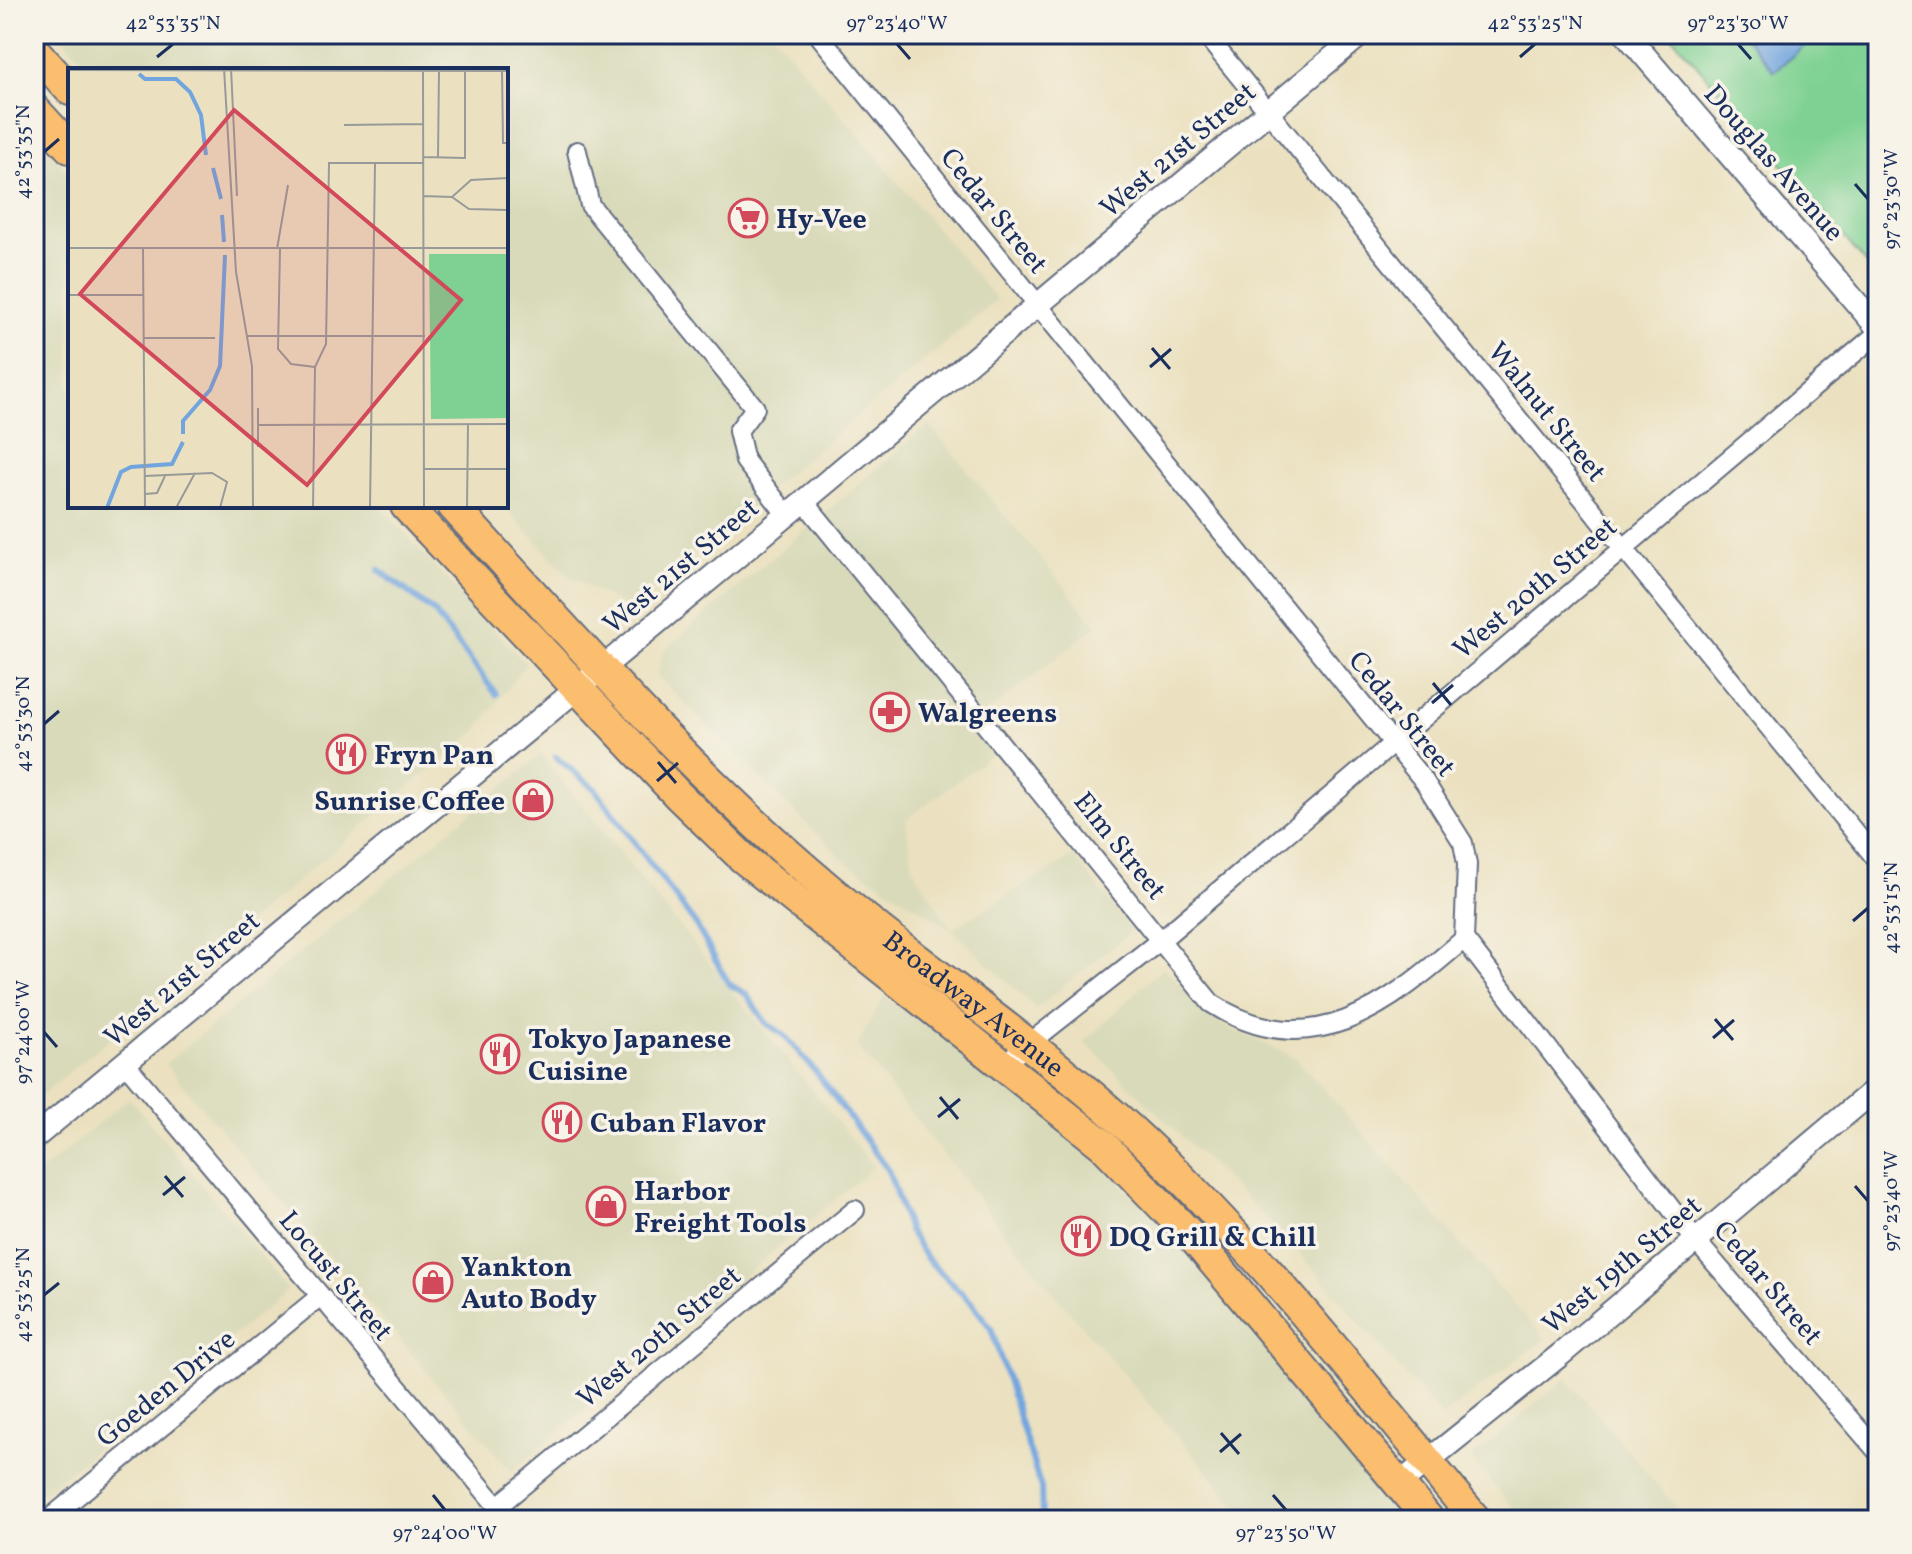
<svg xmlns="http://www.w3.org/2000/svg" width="1912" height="1554" font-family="Vollkorn,serif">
<rect width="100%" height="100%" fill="#f7f3e8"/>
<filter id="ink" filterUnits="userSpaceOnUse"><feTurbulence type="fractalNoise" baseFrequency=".0125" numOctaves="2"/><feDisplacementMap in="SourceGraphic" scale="16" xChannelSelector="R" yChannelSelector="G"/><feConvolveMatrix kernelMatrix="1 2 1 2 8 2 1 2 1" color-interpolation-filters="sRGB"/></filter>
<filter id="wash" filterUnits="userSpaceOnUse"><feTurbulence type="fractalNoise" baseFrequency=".006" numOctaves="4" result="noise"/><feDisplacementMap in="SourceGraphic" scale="32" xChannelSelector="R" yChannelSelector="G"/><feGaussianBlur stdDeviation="1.8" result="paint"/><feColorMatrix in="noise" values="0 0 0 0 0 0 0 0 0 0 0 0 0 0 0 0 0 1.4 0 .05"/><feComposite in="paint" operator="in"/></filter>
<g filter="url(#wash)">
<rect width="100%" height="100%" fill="#ebe1c0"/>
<!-- built -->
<g fill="#d9daba">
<path d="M58 34H773L997 300 627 608 569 576 503 506 506 70H92Z"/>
<path d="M34 136 70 175V506H379L526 664 475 732 34 1102Z"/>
<path d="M929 424 1097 626 970 726 993 754 906 820 913 868 952 929 1073 856 1133 930 1036 1009 952 930 843 860 657 676 664 650Z"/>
<path d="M541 755 874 1167 511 1471 165 1064Z"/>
<path d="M1163 967 1221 1024 1296 1058 1545 1339 1442 1417 1280 1231 1084 1042Z"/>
<path d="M884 996 989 1065 1080 1142 1189 1253 1416 1520H1249L1055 1295 857 1046Z"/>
<path d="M129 1098 289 1290 34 1501V1177Z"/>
<path d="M1566 1378 1687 1520H1523L1471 1458Z"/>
</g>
<!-- green -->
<path fill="#7ed192" stroke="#4c8078" stroke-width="2" d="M1670 34H1878V277Z"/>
<!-- water -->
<path fill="#72a5de" stroke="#466a9e" stroke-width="2" d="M1743 34H1819L1774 71Z"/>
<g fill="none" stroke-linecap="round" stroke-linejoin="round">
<!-- stream -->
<g stroke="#72a5de" stroke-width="6">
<path d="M34 333 46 343"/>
<path d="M379 570 434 612 496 694"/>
<path d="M556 757 595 789 696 925 729 984 746 994 766 1023 783 1034 816 1072 888 1170 909 1231 926 1258 971 1302 991 1328 1041 1488 1042 1520"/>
</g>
</g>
</g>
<g filter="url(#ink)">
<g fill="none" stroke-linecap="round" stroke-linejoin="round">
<!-- minor casing -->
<g stroke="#646d80" stroke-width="22">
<g id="minor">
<path d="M818 34 1424 781 1463 843 1467 864 1464 939 1696 1241 1878 1452"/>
<path d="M1205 34 1878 861"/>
<path d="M577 151 590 205 755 408 738 431 745 461 787 515"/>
<path d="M804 501 1211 1003C1310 1067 1387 1006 1464 939"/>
<path d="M125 1063 509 1520"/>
<path d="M1002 1065 1162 939 1878 333"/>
<path d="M498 1506 855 1210"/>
<path d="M48 1520 319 1297"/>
</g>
</g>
<!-- tertiary casing -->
<g stroke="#646d80" stroke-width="26">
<g id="tertiary">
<path d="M1626 34 1878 328"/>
<path d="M34 1138 804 501 1361 34"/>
<path d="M1399 1484 1560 1355 1878 1087"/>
</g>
</g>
<!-- trunk casing -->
<g stroke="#646d80" stroke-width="34">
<g id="trunk">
<path d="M34 50 70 90"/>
<path d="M34 109 70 148"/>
<path d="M406 506 679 796 743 858 1103 1145 1197 1242 1429 1520"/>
<path id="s1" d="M453 506C574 638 691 774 829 889 940 982 1063 1061 1167 1164 1278 1274 1376 1400 1476 1520"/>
</g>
</g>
<!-- minor -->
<use href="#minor" stroke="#fff" stroke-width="18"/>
<!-- tertiary -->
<use href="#tertiary" stroke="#fff" stroke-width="22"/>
<!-- trunk -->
<use href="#trunk" stroke="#fbbd6e" stroke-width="30"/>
</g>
</g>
<!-- ticks -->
<path fill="none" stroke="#1b2f5e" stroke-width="3" d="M897 44 910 59M1738 44 1751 59M157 57 173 44M1520 57 1535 44M44 152 59 139M1855 184 1868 199M1152 348 1170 369M1150 367 1171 349M1433 683 1451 705M1432 703 1453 685M44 724 59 711M658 762 676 783M657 781 678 763M1853 921 1868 908M1715 1019 1733 1040M44 1032 57 1047M1713 1038 1734 1020M940 1097 958 1119M938 1117 960 1099M165 1176 183 1197M1855 1186 1868 1201M163 1195 185 1177M44 1295 59 1283M1221 1433 1239 1454M1220 1452 1241 1434M433 1495 445 1510M1273 1495 1286 1510"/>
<!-- icons -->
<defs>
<g id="supermarket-ring" transform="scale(2)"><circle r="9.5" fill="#f7f3e8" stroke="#d1495b" stroke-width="1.5"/><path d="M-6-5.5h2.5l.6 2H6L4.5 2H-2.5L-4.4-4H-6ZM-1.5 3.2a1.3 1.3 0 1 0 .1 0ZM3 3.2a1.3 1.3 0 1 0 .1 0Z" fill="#d1495b"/></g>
<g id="pharmacy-ring" transform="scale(2)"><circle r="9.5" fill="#f7f3e8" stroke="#d1495b" stroke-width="1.5"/><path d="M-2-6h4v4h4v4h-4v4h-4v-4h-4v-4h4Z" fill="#d1495b"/></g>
<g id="restaurant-ring" transform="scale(2)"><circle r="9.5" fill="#f7f3e8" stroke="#d1495b" stroke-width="1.5"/><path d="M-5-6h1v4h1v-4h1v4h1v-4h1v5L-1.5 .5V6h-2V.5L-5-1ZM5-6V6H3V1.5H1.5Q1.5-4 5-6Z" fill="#d1495b"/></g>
<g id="shop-ring" transform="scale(2)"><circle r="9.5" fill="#f7f3e8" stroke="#d1495b" stroke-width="1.5"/><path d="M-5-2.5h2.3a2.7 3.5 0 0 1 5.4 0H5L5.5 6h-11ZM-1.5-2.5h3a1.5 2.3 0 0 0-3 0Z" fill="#d1495b"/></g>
</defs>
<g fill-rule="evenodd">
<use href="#supermarket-ring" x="748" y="218"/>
<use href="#pharmacy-ring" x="890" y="712"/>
<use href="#restaurant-ring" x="346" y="754"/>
<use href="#shop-ring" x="533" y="800"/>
<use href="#restaurant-ring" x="500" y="1054"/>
<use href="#restaurant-ring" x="562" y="1122"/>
<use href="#shop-ring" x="606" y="1206"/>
<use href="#restaurant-ring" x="1081" y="1236"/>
<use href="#shop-ring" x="433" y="1282"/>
</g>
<g text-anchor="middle" stroke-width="7" stroke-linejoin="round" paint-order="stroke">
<!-- street labels -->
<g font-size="28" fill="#1b2f5e" stroke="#f7f3e8">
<text transform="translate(1177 149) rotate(-40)" y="10">West 21st Street</text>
<text transform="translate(1775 162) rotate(49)" y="10">Douglas Avenue</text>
<text transform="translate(995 210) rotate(51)" y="10">Cedar Street</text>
<text transform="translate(1548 411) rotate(51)" y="10">Walnut Street</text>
<text transform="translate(680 565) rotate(-40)" y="10">West 21st Street</text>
<text transform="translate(1534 587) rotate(-40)" y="10">West 20th Street</text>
<text transform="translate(1403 713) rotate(51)" y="10">Cedar Street</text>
<text transform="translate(1121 845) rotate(51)" y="10">Elm Street</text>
<text transform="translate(181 978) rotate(-40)" y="10">West 21st Street</text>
<text dy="10" stroke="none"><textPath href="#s1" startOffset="722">Broadway Avenue</textPath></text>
<text transform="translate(1621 1264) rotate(-40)" y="10">West 19th Street</text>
<text transform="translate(337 1275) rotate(50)" y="10">Locust Street</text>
<text transform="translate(1769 1282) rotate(50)" y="10">Cedar Street</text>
<text transform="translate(658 1336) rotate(-40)" y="10">West 20th Street</text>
<text transform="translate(165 1387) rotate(-39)" y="10">Goeden Drive</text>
</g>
<!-- poi labels -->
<g font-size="28" font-weight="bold" fill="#1b2f5e" stroke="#f7f3e8" text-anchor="start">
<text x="776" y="228">Hy-Vee</text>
<text x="918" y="722">Walgreens</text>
<text x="374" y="764">Fryn Pan</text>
<text x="505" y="810" text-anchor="end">Sunrise Coffee</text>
<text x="528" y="1048">Tokyo Japanese<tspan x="528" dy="32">Cuisine</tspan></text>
<text x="590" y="1132">Cuban Flavor</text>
<text x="634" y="1200">Harbor<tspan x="634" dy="32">Freight Tools</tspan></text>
<text x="1109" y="1246">DQ Grill &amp; Chill</text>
<text x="461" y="1276">Yankton<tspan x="461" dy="32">Auto Body</tspan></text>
</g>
</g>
<!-- overview -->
<g transform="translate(68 68)">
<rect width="440" height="440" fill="#ebe1c0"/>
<path d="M361 186H440V350L363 351Z" fill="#7ed192"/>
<path fill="none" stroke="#72a5de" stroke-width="4" d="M71 6 77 11H108L122 24 133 47 138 87M145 100 153 131M154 147 156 174M115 366V353L142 322 152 298 157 187M39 440 53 404 63 399 104 396 115 374"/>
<path fill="none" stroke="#989a99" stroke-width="2" d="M156 0 168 204 184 298 185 440M163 0 169 128M355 1 356 440M434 1 435 75H440M0 2 440 3M276 57 355 56M356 89 397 90V3M370 89 371 3M355 128 384 129 403 112 440 110M384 129 401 141 440 142M0 180H440M75 181 77 440M209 181 220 117M212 181 210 281 223 296 247 299M0 227H75M179 268H357M75 270H147M190 340V379M189 357 440 356M356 401H440M77 408 144 405 159 414 152 440M77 426 89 425 97 408M108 440 127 405M245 440 247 299 258 276 261 95H356M302 440 307 95M399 440 400 357"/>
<path fill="#d1495b" fill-opacity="0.15" stroke="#d1495b" stroke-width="4" d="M166 42 393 232 239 417 12 226Z"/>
<rect width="440" height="440" fill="none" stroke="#1b2f5e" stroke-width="4"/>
</g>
<!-- margin -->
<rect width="1912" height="1554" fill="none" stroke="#f7f3e8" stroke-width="88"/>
<rect x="44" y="44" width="1824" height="1466" fill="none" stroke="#1b2f5e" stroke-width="3"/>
<g font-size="20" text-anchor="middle" fill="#1b2f5e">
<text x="173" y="29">42°53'35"N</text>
<text x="897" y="29">97°23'40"W</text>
<text x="1535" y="29">42°53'25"N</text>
<text x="1738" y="29">97°23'30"W</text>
<text transform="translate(22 152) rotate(-90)" y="7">42°53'35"N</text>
<text transform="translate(1890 199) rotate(-90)" y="7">97°23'30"W</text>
<text transform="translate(22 724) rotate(-90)" y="7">42°53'30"N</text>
<text transform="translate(1890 908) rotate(-90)" y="7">42°53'15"N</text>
<text transform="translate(22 1032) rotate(-90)" y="7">97°24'00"W</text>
<text transform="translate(1890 1201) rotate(-90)" y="7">97°23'40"W</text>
<text transform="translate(22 1295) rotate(-90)" y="7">42°53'25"N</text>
<text x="445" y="1539">97°24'00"W</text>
<text x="1286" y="1539">97°23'50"W</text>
</g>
</svg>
